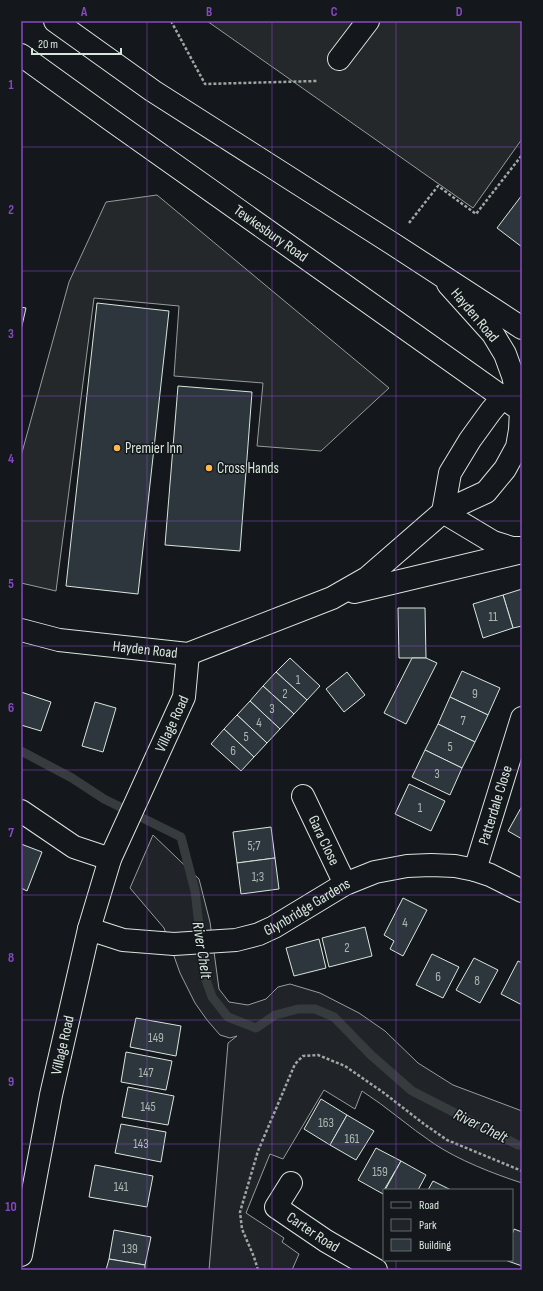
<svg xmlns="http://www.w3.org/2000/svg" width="543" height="1291" font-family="'Sofia Sans Condensed',sans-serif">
<rect width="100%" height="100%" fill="#14181c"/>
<!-- green -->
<path fill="#202428" stroke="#939e99" d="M153 835 199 879 210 922 219 989 229 1002 248 1005 266 999 278 987 290 984 320 993 359 1013 385 1031 418 1063 453 1085 522 1111V1183C494 1174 458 1160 433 1143 409 1127 387 1107 362 1091L355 1109 324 1090 283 1159 270 1154 246 1213 284 1238 282 1242 299 1254 292 1270H209L228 1043 237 1036 230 1038 220 1035 207 1020 195 1003 180 973 164 928 130 888Z"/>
<!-- parking -->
<g fill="#24282b" stroke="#939e99">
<path d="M207 21H522V139L473 208Z"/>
<path d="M157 195 389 388 321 451 257 446 263 383 174 376 179 306 94 298 56 591 21 583V456L69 282 106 202Z"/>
</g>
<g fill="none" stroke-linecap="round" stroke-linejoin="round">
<!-- stream -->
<path stroke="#363b3e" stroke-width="9" d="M21 751 72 778 104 799 181 837 195 891 205 977 212 997 228 1017 256 1028 275 1015 298 1009H315L334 1017 371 1055 412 1091 518 1145H522"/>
</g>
<!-- building -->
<g fill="#2c363c" stroke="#d8e6dc">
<path d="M522 195V247L497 228Z"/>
<path d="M97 303 169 311 138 594 66 586Z"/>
<path d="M21 307 26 308 21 330Z"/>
<path d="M178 386 252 392 240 551 165 545Z"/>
<path d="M522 589V626L513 628 503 595Z"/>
<path d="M503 595 513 628 483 638 473 604Z"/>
<path d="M398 608H425L426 658H399Z"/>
<path d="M290 658 320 686 307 700 276 672Z"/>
<path d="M412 658H426L437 663 406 724 384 713Z"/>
<path d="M462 671 500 688 488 715 450 697Z"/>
<path d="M276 672 307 700 294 714 263 686Z"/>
<path d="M347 672 365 695 344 712 326 689Z"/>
<path d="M263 686 294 714 280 729 250 701Z"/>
<path d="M21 692 51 702 41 731 21 725Z"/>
<path d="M450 697 488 715 475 742 438 724Z"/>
<path d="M250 701 280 729 267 743 237 715Z"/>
<path d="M95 702 116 708 103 752 82 746Z"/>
<path d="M237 715 267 743 254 757 224 729Z"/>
<path d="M438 724 475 742 462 768 425 750Z"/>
<path d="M224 729 254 757 241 771 211 744Z"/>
<path d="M425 750 462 768 450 795 412 777Z"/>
<path d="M409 784 445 801 431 831 395 814Z"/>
<path d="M522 806V839L508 831Z"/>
<path d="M271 827 275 858 237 863 233 832Z"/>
<path d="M21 844 42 852 27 891 21 888Z"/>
<path d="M275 858 279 889 241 894 237 863Z"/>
<path d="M403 898 427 910 403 956 390 949 394 941 384 935Z"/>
<path d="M365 927 372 956 329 967 322 938Z"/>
<path d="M319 939 326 968 294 976 286 948Z"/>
<path d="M432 954 459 967 443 998 416 985Z"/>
<path d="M474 958 498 970 480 1003 456 990Z"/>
<path d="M518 961 522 963V1005L501 994Z"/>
<path d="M136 1018 181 1026 176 1056 130 1047Z"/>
<path d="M126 1052 172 1061 166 1090 121 1082Z"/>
<path d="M128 1087 174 1096 168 1125 122 1117Z"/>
<path d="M321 1099 347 1115 330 1145 304 1129Z"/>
<path d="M347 1115 374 1131 356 1160 330 1145Z"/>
<path d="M121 1124 166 1132 161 1162 115 1153Z"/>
<path d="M376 1148 401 1161 384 1190 383 1194 358 1180Z"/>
<path d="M401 1161 426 1175 418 1190H385Z"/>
<path d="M95 1165 153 1176 147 1207 89 1197Z"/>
<path d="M433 1181 451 1190H428Z"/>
<path d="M514 1229 522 1232V1266L505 1260H512V1235Z"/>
<path d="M114 1230 151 1237 145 1265 109 1259Z"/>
<path d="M109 1259 145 1265V1270H106Z"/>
</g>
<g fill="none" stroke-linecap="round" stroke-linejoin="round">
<!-- minor casing -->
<g stroke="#d8e6dc" stroke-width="24">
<g id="minor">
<path d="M339 59 368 21"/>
<path d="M443 512 450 473 470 440 491 411 503 397 519 388"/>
<path d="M443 512 493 542 512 548H522"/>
<path d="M354 592 522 552"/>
<path id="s1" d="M21 630 59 640 188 654 332 598 367 578 443 512 486 492 505 469 517 447 520 430 521 410 513 376 505 354 493 334 448 284"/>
<path id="s2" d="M303 796 345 884"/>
<path d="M21 811 74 847 110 859"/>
<path id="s3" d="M475 870 522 718"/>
<path id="s4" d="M89 929 123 940 174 944 236 940 259 934 274 927 345 884 375 872 407 866 431 865 455 866 475 870 490 875 522 891"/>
<path id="s5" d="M291 1183 276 1207 326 1241 376 1270"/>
<path id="s6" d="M21 1255 51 1095 89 929 110 859 184 697 188 654"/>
</g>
</g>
<!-- highway casing -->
<g stroke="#d8e6dc" stroke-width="24">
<g id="highway">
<path d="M55 21 153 91 393 244 522 328"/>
<path id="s7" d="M21 55 114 122 522 411"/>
</g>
</g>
<!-- path -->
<g stroke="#9da8a2" stroke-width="2.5" stroke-dasharray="3 2" stroke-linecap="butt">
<path d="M171 21 205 84 317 81"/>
<path d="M409 223 438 186 476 214 522 155"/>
<path d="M258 1270 254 1257 242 1229 240 1212 258 1151 295 1064 303 1056 318 1055 345 1066 384 1093 424 1124 447 1140 522 1171"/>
</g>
<!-- minor -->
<use href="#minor" stroke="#14181c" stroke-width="22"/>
<!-- highway -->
<use href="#highway" stroke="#14181c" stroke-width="22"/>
</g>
<!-- grid -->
<path fill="none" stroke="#8948c3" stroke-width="1" stroke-opacity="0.55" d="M147 21V1270M272 21V1270M396 21V1190M21 147H522M21 271H522M21 396H522M21 521H522M21 646H522M21 770H522M21 895H522M21 1020H522M21 1144H522M396 1260V1270"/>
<!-- markers -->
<g fill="#ffb74d" stroke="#14181c" stroke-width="1.5">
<circle cx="117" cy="448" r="4"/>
<circle cx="209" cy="468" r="4"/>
</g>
<g text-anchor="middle" stroke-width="3" stroke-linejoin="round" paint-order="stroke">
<!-- number labels -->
<g font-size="13" fill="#adbab4">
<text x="493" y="621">11</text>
<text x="298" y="684">1</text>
<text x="285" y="698">2</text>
<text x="475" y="698">9</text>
<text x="272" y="713">3</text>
<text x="463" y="725">7</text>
<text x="259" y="727">4</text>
<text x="246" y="741">5</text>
<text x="450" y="751">5</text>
<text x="233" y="755">6</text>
<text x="437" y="778">3</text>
<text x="420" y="812">1</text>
<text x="254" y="850">5;7</text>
<text x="258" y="881">1;3</text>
<text x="405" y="927">4</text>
<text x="347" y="952">2</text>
<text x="438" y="981">6</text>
<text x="477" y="985">8</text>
<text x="156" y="1042">149</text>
<text x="146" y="1077">147</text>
<text x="148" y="1111">145</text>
<text x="326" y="1127">163</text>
<text x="352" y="1143">161</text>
<text x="141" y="1148">143</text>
<text x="380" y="1176">159</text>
<text x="121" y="1191">141</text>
<text x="130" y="1253">139</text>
</g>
<!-- street labels -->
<g font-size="15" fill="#d8e6dc" stroke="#14181c">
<text dy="5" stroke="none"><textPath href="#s7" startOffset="307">Tewkesbury Road</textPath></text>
<text transform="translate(475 315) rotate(50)" y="5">Hayden Road</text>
<text dy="5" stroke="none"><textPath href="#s1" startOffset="126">Hayden Road</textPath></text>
<text dy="5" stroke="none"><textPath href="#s6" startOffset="555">Village Road</textPath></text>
<text dy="5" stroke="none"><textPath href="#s3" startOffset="68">Patterdale Close</textPath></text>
<text dy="5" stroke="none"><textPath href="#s2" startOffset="49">Gara Close</textPath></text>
<text dy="5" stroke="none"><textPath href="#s4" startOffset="228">Glynbridge Gardens</textPath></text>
<text dy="5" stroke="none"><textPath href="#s6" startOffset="214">Village Road</textPath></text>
<text dy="5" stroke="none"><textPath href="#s5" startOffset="73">Carter Road</textPath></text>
</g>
<!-- poi labels -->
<g font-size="15" fill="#d8e6dc" stroke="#14181c" text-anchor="start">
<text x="125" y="453">Premier Inn</text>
<text x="217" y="473">Cross Hands</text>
</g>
<!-- water labels -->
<g font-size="16" font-style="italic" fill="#d8e6dc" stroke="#14181c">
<text transform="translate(203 950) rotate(81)" y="6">River Chelt</text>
<text transform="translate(481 1125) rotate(26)" y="6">River Chelt</text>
</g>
</g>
<!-- border -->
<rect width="543" height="1291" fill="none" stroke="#14181c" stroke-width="44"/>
<!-- legend -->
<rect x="383" y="1189" width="130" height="72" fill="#14181c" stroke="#626a69"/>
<rect x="391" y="1202" width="20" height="6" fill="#14181c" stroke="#626a69"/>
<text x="419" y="1209" font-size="12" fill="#d8e6dc">Road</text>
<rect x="391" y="1219" width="20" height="12" fill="#202428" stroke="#626a69"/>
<text x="419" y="1229" font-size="12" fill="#d8e6dc">Park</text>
<rect x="391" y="1239" width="20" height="12" fill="#2c363c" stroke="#626a69"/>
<text x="419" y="1249" font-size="12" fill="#d8e6dc">Building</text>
<!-- scale -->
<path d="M32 48v6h89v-6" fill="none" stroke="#d8e6dc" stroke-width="2"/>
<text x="38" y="48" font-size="12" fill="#d8e6dc" stroke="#14181c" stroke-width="3" paint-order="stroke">20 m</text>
<rect x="22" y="22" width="499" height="1247" fill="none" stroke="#8948c3" stroke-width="1.5"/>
<g font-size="13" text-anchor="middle" font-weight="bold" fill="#8948c3">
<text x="84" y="16">A</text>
<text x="209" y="16">B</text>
<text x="334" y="16">C</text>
<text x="459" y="16">D</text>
<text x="11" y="89">1</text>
<text x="11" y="214">2</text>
<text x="11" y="338">3</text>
<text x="11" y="463">4</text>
<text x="11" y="588">5</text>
<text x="11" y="712">6</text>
<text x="11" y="837">7</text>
<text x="11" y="962">8</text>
<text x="11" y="1086">9</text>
<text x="11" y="1211">10</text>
</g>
</svg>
